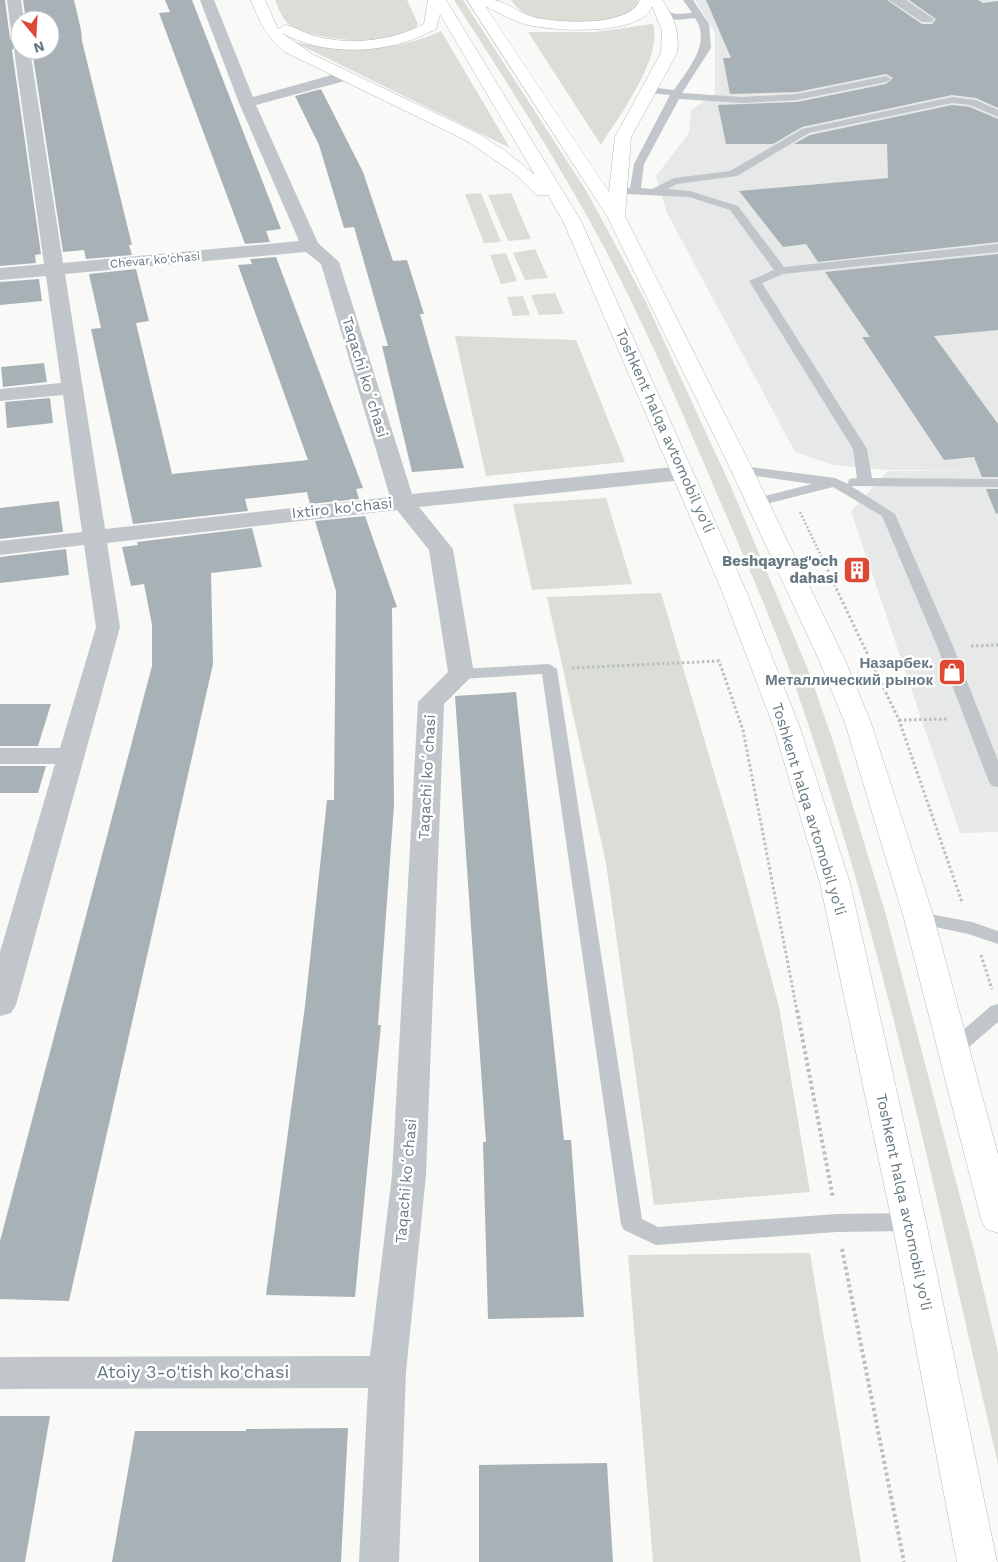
<svg xmlns="http://www.w3.org/2000/svg" width="998" height="1562" font-family="'Work Sans',sans-serif">
<rect width="100%" height="100%" fill="#f9f9f7"/>
<!-- built -->
<g fill="#e7e9e8">
<path d="M695 0H998V470H887L833 465 795 452 667 213 656 176 689 133 691 110 715 94V33Z"/>
<path d="M998 470V832L960 833 851 511 888 471Z"/>
</g>
<!-- green -->
<g fill="#daded6">
<path d="M275 0H407L418 24C404 50 313 41 291 26 282 20 279 9 275 0Z"/>
<path d="M454 0H463L587 192 645 300 731 487 809 672 834 744 886 915 975 1254 998 1352V1464C936 1200 882 932 792 677 770 615 743 555 717 494 680 407 643 320 598 236 554 155 504 78 454 0Z"/>
<path d="M511 0H638V2C629 30 558 24 536 18 525 15 517 9 511 0Z"/>
<path d="M653 24C663 58 619 116 601 145L528 32H595Z"/>
<path d="M441 31 510 148 294 42C344 51 394 53 441 31Z"/>
<path d="M481 193 501 242 484 243 465 194Z"/>
<path d="M511 193 531 239 508 241 488 195Z"/>
<path d="M535 249 548 278 525 280 513 253Z"/>
<path d="M506 253 517 281 501 284 490 255Z"/>
<path d="M555 293 564 314 539 315 531 295Z"/>
<path d="M523 296 530 315 513 316 507 297Z"/>
<path d="M455 336 576 340 625 462 486 476Z"/>
<path d="M606 498 632 584 532 590 513 504Z"/>
<path d="M661 593 739 857 779 1007 810 1192 654 1205 606 863 547 597Z"/>
<path d="M810 1253 861 1562H653L628 1255Z"/>
</g>
<!-- building -->
<g fill="#a8b2b6">
<path d="M0 0H5L10 39 18 45 12 50 41 254 35 255 36 263 0 266Z"/>
<path d="M23 0H74L81 30 82 41 132 245H129L132 255 86 259 84 250 63 252 32 50H50V20H26Z"/>
<path d="M165 0H192L281 229 266 231 270 242 245 244 159 13 170 12Z"/>
<path d="M706 0H887L922 24H932L936 19 909 0H978L983 3 998 1V108L976 98 952 95 802 127 773 144H726L718 105 797 102 886 84 893 78 886 74 797 92 730 94 723 58H731Z"/>
<path d="M321 89 363 172 393 261 407 260 424 314H420L464 468 412 472 382 346H388L354 227 344 228 319 145 295 96Z"/>
<path d="M952 105 970 107 998 119V242L818 262 806 244 783 247 739 191 888 178 887 144H794L810 135Z"/>
<path d="M998 254V330L934 336 998 424V477H982L974 457 944 460 862 337H870L825 272Z"/>
<path d="M276 257 363 488 356 489 359 499 310 504 307 492 245 499 248 511 133 524 91 329 101 328 89 274 136 269 149 321 136 323 172 474 308 460 238 265 252 264 250 259Z"/>
<path d="M39 279 42 301 0 305V282Z"/>
<path d="M44 363 47 382 3 387 1 367Z"/>
<path d="M50 398 53 423 7 428 5 402Z"/>
<path d="M986 489H998V513L996 514Z"/>
<path d="M59 501 63 532 0 539V508Z"/>
<path d="M365 516 397 607 392 608 394 805 378 1025H381L355 1297 266 1295 305 1006 327 800H334L336 591 315 521Z"/>
<path d="M252 528 262 567 211 573 213 664 69 1301 0 1299V1241L152 666V625L144 584 131 586 122 547 138 545 137 542Z"/>
<path d="M66 549 69 575 0 583V557Z"/>
<path d="M516 692 564 1140H571L584 1317 488 1319 483 1142H486L455 696Z"/>
<path d="M0 704H51L38 746H0Z"/>
<path d="M0 766H46L38 793H0Z"/>
<path d="M0 1416H50L25 1562H0Z"/>
<path d="M348 1428 341 1562H112L135 1431H246V1429Z"/>
<path d="M607 1463 613 1562H479V1465Z"/>
</g>
<g fill="none" stroke-linecap="round" stroke-linejoin="round">
<!-- trunk casing -->
<g stroke="#b4b9bc" stroke-width="1">
<g id="trunk">
<path d="M251 0H265L278 29 285 25C296 27 306 34 318 37 353 45 392 41 424 24L428 0H446L581 221 746 591 800 728 850 883 926 1222 997 1562H957L892 1222 820 883 774 728 722 591 563 221 548 195H537L515 174 467 141 285 52C267 38 259 21 251 0ZM440 14 535 175 504 150 479 134 312 54 282 33C329 58 390 54 436 29Z"/>
<path d="M467 0C476 0 485 0 494 0 507 2 519 13 533 17 557 23 629 28 640 0H662C674 17 680 32 677 53L631 137 625 216 753 470 845 660 871 723 934 918 998 1155V1233L986 1229 981 1219 904 918 845 723 819 660 731 470 607 216ZM485 6C499 13 513 21 528 25 554 31 641 37 652 6L662 31 661 53 615 137 609 192Z"/>
</g>
</g>
<!-- path-far2 -->
<path stroke="#bbbfc1" stroke-width="2.5" stroke-dasharray="2 2" stroke-linecap="butt" d="M800 512 835 585"/>
<!-- path-far1 -->
<g stroke="#bbbfc1" stroke-width="3" stroke-dasharray="2.5 2.5" stroke-linecap="butt">
<path d="M834 584 899 720 962 902"/>
<path d="M971 646 998 645"/>
<path d="M572 668 719 661 743 730 797 1011"/>
<path d="M899 720 948 719"/>
<path d="M981 955 992 989"/>
</g>
<!-- path -->
<g stroke="#bbbfc1" stroke-width="4" stroke-dasharray="3 3" stroke-linecap="butt">
<path d="M797 1010 833 1198"/>
<path d="M842 1249 904 1562"/>
</g>
<!-- service -->
<g fill="#c0c6c9" fill-rule="evenodd">
<path d="M683 0H693L709 24 711 48 682 93 742 97 797 94 886 76 891 79 886 82 797 100 742 103 679 99 644 164 641 188 652 189 674 178 730 171 802 129 952 97 976 100 998 110V117L970 105 952 103 809 133 737 176 677 184 667 189 690 191 738 206 784 267 998 244V252L783 274 762 283 867 449 872 478 998 479V487L851 486 895 514 953 646 998 760V787L992 786 989 782 937 646 882 516 833 487 758 506 753 505 751 502 753 499 812 484 742 474 735 470 742 466 835 478 848 484 849 479 857 478 853 449 749 281 774 270 730 210 689 197 625 194 619 191 621 189 630 188 634 164 670 95 649 93 644 90 649 87 674 90C688 69 712 43 695 18L676 20 660 14 665 11 676 14 692 13Z"/>
<path d="M549 664 557 669 642 1219 658 1227 837 1214 909 1213 917 1216 920 1222 917 1228 909 1231 837 1232 656 1245 624 1230 621 1224 542 674 461 679 453 674 461 669Z"/>
<path d="M919 912 972 922 998 931V944L968 934 912 922 910 918 912 914Z"/>
<path d="M998 1004V1022L962 1053 955 1055 948 1053 945 1048 948 1043 991 1006Z"/>
</g>
<!-- minor -->
<g fill="#c0c6c9" fill-rule="evenodd">
<path d="M7 0H21L24 20H20V44L12 39Z"/>
<path d="M200 0H214L253 97 346 71 354 76 352 79 256 105 318 243 339 262 412 494 683 466 691 468 694 473 691 478 683 480 419 507 453 549 474 674 444 704 426 1175 406 1372 399 1562H359L368 1388 0 1389V1357L370 1356 392 1175 418 702 448 672 429 550 397 510 107 543 120 627 16 1005 11 1013 0 1016V952L55 764H0V748H60L96 627 84 545 0 555V541L82 532 63 395 0 401V389L61 383 46 276 0 280V268L44 264 14 50 20 46V50H30L63 263 299 241 239 103ZM306 252 321 264 390 497 105 529 65 274Z"/>
<path d="M889 0H906L934 19 932 22H922Z"/>
</g>
<!-- trunk -->
<use href="#trunk" fill="#fff" fill-rule="evenodd"/>
</g>
<!-- icons -->
<defs>
<g id="building-square" transform="scale(1.4375)"><rect x="-9" y="-9" width="18" height="18" rx="4" fill="#dd4934" stroke="#fff"/><path d="M-4-6H4V6H1V3H-1V6H-4ZM-2.5-4.3h1.7v1.8h-1.7ZM.8-4.3h1.7v1.8H.8ZM-2.5-1h1.7V.8h-1.7ZM.8-1h1.7V.8H.8Z" fill="#fff"/></g>
<g id="shop-square" transform="scale(1.4375)"><rect x="-9" y="-9" width="18" height="18" rx="4" fill="#dd4934" stroke="#fff"/><path d="M-5-2.5h2.3a2.7 3.5 0 0 1 5.4 0H5L5.5 6h-11ZM-1.5-2.5h3a1.5 2.3 0 0 0-3 0Z" fill="#fff"/></g>
</defs>
<g fill-rule="evenodd">
<use href="#building-square" x="857" y="570"/>
<use href="#shop-square" x="952" y="672"/>
</g>
<g text-anchor="middle" stroke-width="5" stroke-linejoin="round" paint-order="stroke">
<!-- far-street labels -->
<g font-size="12" fill="#667881" stroke="#fff">
<text transform="translate(155 260) rotate(-5)" y="4">Chevar ko'chasi</text>
</g>
<!-- street labels -->
<g font-size="15" fill="#667881" stroke="#fff">
<text transform="translate(365 377) rotate(73)" y="5">Taqachi koʻchasi</text>
<text transform="translate(665 431) rotate(66)" y="5">Toshkent halqa avtomobil yo'li</text>
<text transform="translate(342 508) rotate(-6)" y="5">Ixtiro ko'chasi</text>
<text transform="translate(427 777) rotate(-87)" y="5">Taqachi koʻchasi</text>
<text transform="translate(809 809) rotate(73)" y="5">Toshkent halqa avtomobil yo'li</text>
<text transform="translate(406 1181) rotate(-85)" y="5">Taqachi koʻchasi</text>
<text transform="translate(904 1202) rotate(78)" y="5">Toshkent halqa avtomobil yo'li</text>
</g>
<!-- poi labels -->
<g font-size="15" font-weight="bold" fill="#667881" stroke="#fff" text-anchor="end">
<text x="838" y="566">Beshqayrag'och<tspan x="838" dy="17">dahasi</tspan></text>
<text x="933" y="668">Назарбек.<tspan x="933" dy="17">Металлический рынок</tspan></text>
</g>
<!-- near-street labels -->
<g font-size="18" fill="#667881" stroke="#fff">
<text x="193" y="1378">Atoiy 3-o'tish ko'chasi</text>
</g>
</g>
<!-- north arrow -->
<g transform="translate(35 35) rotate(162)"><circle r="24" fill="#ffffff" stroke="#c2c9cd"/>
<path d="M0-4L9 19L0 12L-9 19Z" fill="#dd4934"/>
<text y="-8" font-size="14" font-weight="bold" text-anchor="middle" fill="#667881">N</text>
</g>
</svg>
